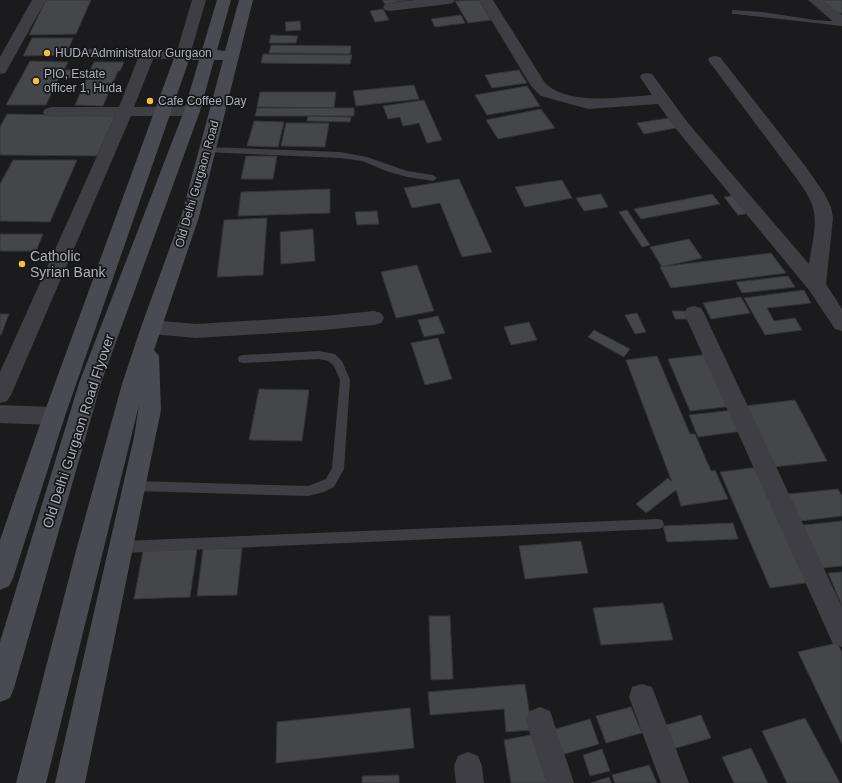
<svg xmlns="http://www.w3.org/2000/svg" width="842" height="783" font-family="Arial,sans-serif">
<rect width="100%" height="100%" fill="#1b1b1d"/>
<!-- building -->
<g fill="#45464a" stroke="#353539">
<path d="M46 0H91L76 34 29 35Z"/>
<path d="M382 0H410L385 4Z"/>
<path d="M479 0 491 20 468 23 455 1Z"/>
<path d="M822 0H842V13H837Z"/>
<path d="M383 9 389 20 375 22 370 11Z"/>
<path d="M461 15 465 23 435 27 431 19Z"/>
<path d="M300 21 301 30 286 31 285 22Z"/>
<path d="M271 35 298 36 296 43H269Z"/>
<path d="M32 38H73L66 55 23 56Z"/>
<path d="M271 45 351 46 350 54 269 53Z"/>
<path d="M263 54 352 55 350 64 261 63Z"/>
<path d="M30 61 68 62 64 70H90L94 62H124L120 71H118L103 106 75 105 87 78H59L46 105H6Z"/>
<path d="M519 70 527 83 492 88 485 75Z"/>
<path d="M414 85 419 99 356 106 353 91Z"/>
<path d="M527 86 540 106 487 115 475 95Z"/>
<path d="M260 92H336L334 108 257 107Z"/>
<path d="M424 100 442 140 427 143 419 123 403 126 400 117 388 119 383 106Z"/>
<path d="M257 108H354V116H255Z"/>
<path d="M541 109 555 128 498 139 486 120Z"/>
<path d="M7 114 115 116 97 156 0 155V127Z"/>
<path d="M308 116 351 117 350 122 307 121Z"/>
<path d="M668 118 676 128 644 134 637 123Z"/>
<path d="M254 121 284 122 278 147 247 146Z"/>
<path d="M286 123H329L325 147 281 146Z"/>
<path d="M246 156H277L273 179H241Z"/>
<path d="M13 160H77L50 222 0 221V184Z"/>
<path d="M459 179 492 252 462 257 440 203 412 208 404 188Z"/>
<path d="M562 180 572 198 525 207 515 187Z"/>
<path d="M330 189V213L238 216 241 192Z"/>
<path d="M601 194 608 207 584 211 576 198Z"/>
<path d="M712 194 720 204 641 219 634 209Z"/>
<path d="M738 195 752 213 738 215 724 197Z"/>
<path d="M627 210 650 245 642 247 619 212Z"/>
<path d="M377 211 379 224 357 225 355 212Z"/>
<path d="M267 218 263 275 217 277 224 220Z"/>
<path d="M313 229 315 261 281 264 280 232Z"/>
<path d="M0 234H43L36 251H0Z"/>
<path d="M689 239 702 258 662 267 650 247Z"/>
<path d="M771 253 786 273 671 288 660 267Z"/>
<path d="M417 265 434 311 396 318 381 272Z"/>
<path d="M788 276 795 287 742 293 736 282Z"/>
<path d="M804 290 811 303 767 308 774 321 795 318 802 330 765 335 744 298Z"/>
<path d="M741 297 750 313 711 319 703 303Z"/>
<path d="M672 311H684L687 319H675Z"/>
<path d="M637 313 646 332 635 334 625 315Z"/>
<path d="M0 314H9L1 335H0Z"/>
<path d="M438 316 445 333 424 337 418 320Z"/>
<path d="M529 322 537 340 511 345 504 327Z"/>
<path d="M594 330 630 349 624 357 588 337Z"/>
<path d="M438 338 452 379 425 385 411 343Z"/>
<path d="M710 354 733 406 690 411 668 359Z"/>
<path d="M657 356 690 434H695L711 471 715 470 728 499 681 506 676 490 646 513 636 504 668 478 672 482 626 360Z"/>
<path d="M259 389 309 390 302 441 249 440Z"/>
<path d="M795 400 827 461 774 467 745 406Z"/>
<path d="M734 410 743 431 698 437 689 415Z"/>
<path d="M759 467 812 582 770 588 720 472Z"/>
<path d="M838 489 842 496V516L800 521 788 494Z"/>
<path d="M842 521V566L822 568 803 525Z"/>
<path d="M733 523 738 539 667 542 663 526Z"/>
<path d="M581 541 588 573 525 579 519 546Z"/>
<path d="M242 548 237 595 197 596 203 549Z"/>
<path d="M197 549 190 597 134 599 143 551Z"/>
<path d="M842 572V606L828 573Z"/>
<path d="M663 603 673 640 601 645 593 608Z"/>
<path d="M429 616H450L453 679 431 680Z"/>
<path d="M837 643 842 652V744L798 652Z"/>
<path d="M525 684 532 730 506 732 504 709 430 715 428 692Z"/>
<path d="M631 707 642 733 606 743 596 716Z"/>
<path d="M410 708 414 748 276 763 277 722Z"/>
<path d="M701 715 711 738 673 749 663 726Z"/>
<path d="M805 718 840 783H787L762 731Z"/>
<path d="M590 719 599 744 561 755 552 730Z"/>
<path d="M536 734 551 783H511L504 740Z"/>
<path d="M751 748 768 783H734L722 757Z"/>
<path d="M602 749 610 771 590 776 583 755Z"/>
<path d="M649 765 657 783H615L612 775Z"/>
<path d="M399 775V783H362V776Z"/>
<path d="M609 777 611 783H591Z"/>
</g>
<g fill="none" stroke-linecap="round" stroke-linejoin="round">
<!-- lane -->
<g fill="#3e3e44" fill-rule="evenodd">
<path d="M732 10 762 12 815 20 842 22V26L735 14H732Z"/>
<path d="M207 147 340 152 367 157 407 171 433 175 437 178 433 181 407 177 386 171 362 161 340 158 204 152 203 150 204 148Z"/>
<path d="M319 351 335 354 342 361 350 380 344 469 334 487 324 492 308 496 135 491 131 490 129 486 131 482 135 481 308 486 326 479 332 468 340 380 334 366 328 361 319 359 243 363 239 362 238 359 239 356 243 355Z"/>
<path d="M658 519 662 520 664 524 662 528 658 529 122 553 118 551 116 547 118 543 122 541Z"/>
</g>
<!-- street -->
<g fill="#3e3e44" fill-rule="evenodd">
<path d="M32 0H46L7 70 5 73 0 74V57Z"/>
<path d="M192 0H206L190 55 188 58 153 59 134 107 192 106 198 108 200 111 198 114 192 116H131L11 395 7 401 0 403V372L115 116 51 117 45 115 43 112 45 109 51 107H119L138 58 90 57 85 56 83 53 85 50 90 49 177 51Z"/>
<path d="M414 0H455L453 3 448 4 390 11 385 10 383 7 385 4Z"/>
<path d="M479 0H493L545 83C568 106 622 97 652 95L640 77 642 74 647 73 652 74 688 123 809 264C811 247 818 225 813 208 810 196 801 185 794 175L708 60 710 57 715 56 720 57 806 167 824 193 831 207 833 218 826 284 842 309V331L835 329 809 290 676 129 658 104 588 109 541 96 531 86Z"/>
<path d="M808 0H823L842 15V26L837 25Z"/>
<path d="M694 306 701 308 704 313 842 607V647L833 644 684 313 687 308Z"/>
<path d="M374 311 381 313 384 318 381 323 374 325 324 330 196 338 151 334 144 332 141 327 144 322 151 320 196 324 324 316Z"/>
<path d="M0 405 54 407 62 410 65 416 62 422 54 425 0 423Z"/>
<path d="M642 684 652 687 689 783H661L629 697 632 687Z"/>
<path d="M540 707 550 711 574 783H546L526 721 530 711Z"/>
<path d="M468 752 478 756 482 766 484 783H456L454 766 458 756Z"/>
</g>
<!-- secondary -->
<path fill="#4a4b52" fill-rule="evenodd" d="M217 0H231L217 50 225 51 239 0H253L199 217 154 350 159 356 161 410 85 783H55L134 437 139 405 46 783H16L77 547 122 384 141 327 181 217 223 60H214L200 111 101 383 14 688 10 698 0 702V642L79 383 184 111 199 60H189L65 416 13 578 9 586 0 590V540L43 416 175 55 178 52 202 50Z"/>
</g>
<!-- markers -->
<g fill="#f2c03e" stroke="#161618" stroke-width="1.5">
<circle cx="47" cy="53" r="4"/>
<circle cx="36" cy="81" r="4"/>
<circle cx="150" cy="101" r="4"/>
<circle cx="22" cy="264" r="4"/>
</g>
<g text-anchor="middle" stroke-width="3.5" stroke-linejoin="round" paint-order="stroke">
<!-- far-poi labels -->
<g font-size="12" fill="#adb1bc" stroke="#161618" text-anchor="start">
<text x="55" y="57">HUDA Administrator Gurgaon</text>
<text x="44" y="78">PIO, Estate<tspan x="44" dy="14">officer 1, Huda</tspan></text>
<text x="158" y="105">Cafe Coffee Day</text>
</g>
<!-- far-street labels -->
<g font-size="12" fill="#adb1bc" stroke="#161618">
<text transform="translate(197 184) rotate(-74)" y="4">Old Delhi Gurgaon Road</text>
</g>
<!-- poi labels -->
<g font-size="14" fill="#adb1bc" stroke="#161618" text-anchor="start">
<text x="30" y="261">Catholic<tspan x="30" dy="16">Syrian Bank</tspan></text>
</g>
<!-- street labels -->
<g font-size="14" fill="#adb1bc" stroke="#161618">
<text transform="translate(78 431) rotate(-72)" y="5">Old Delhi Gurgaon Road Flyover</text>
</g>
</g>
</svg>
